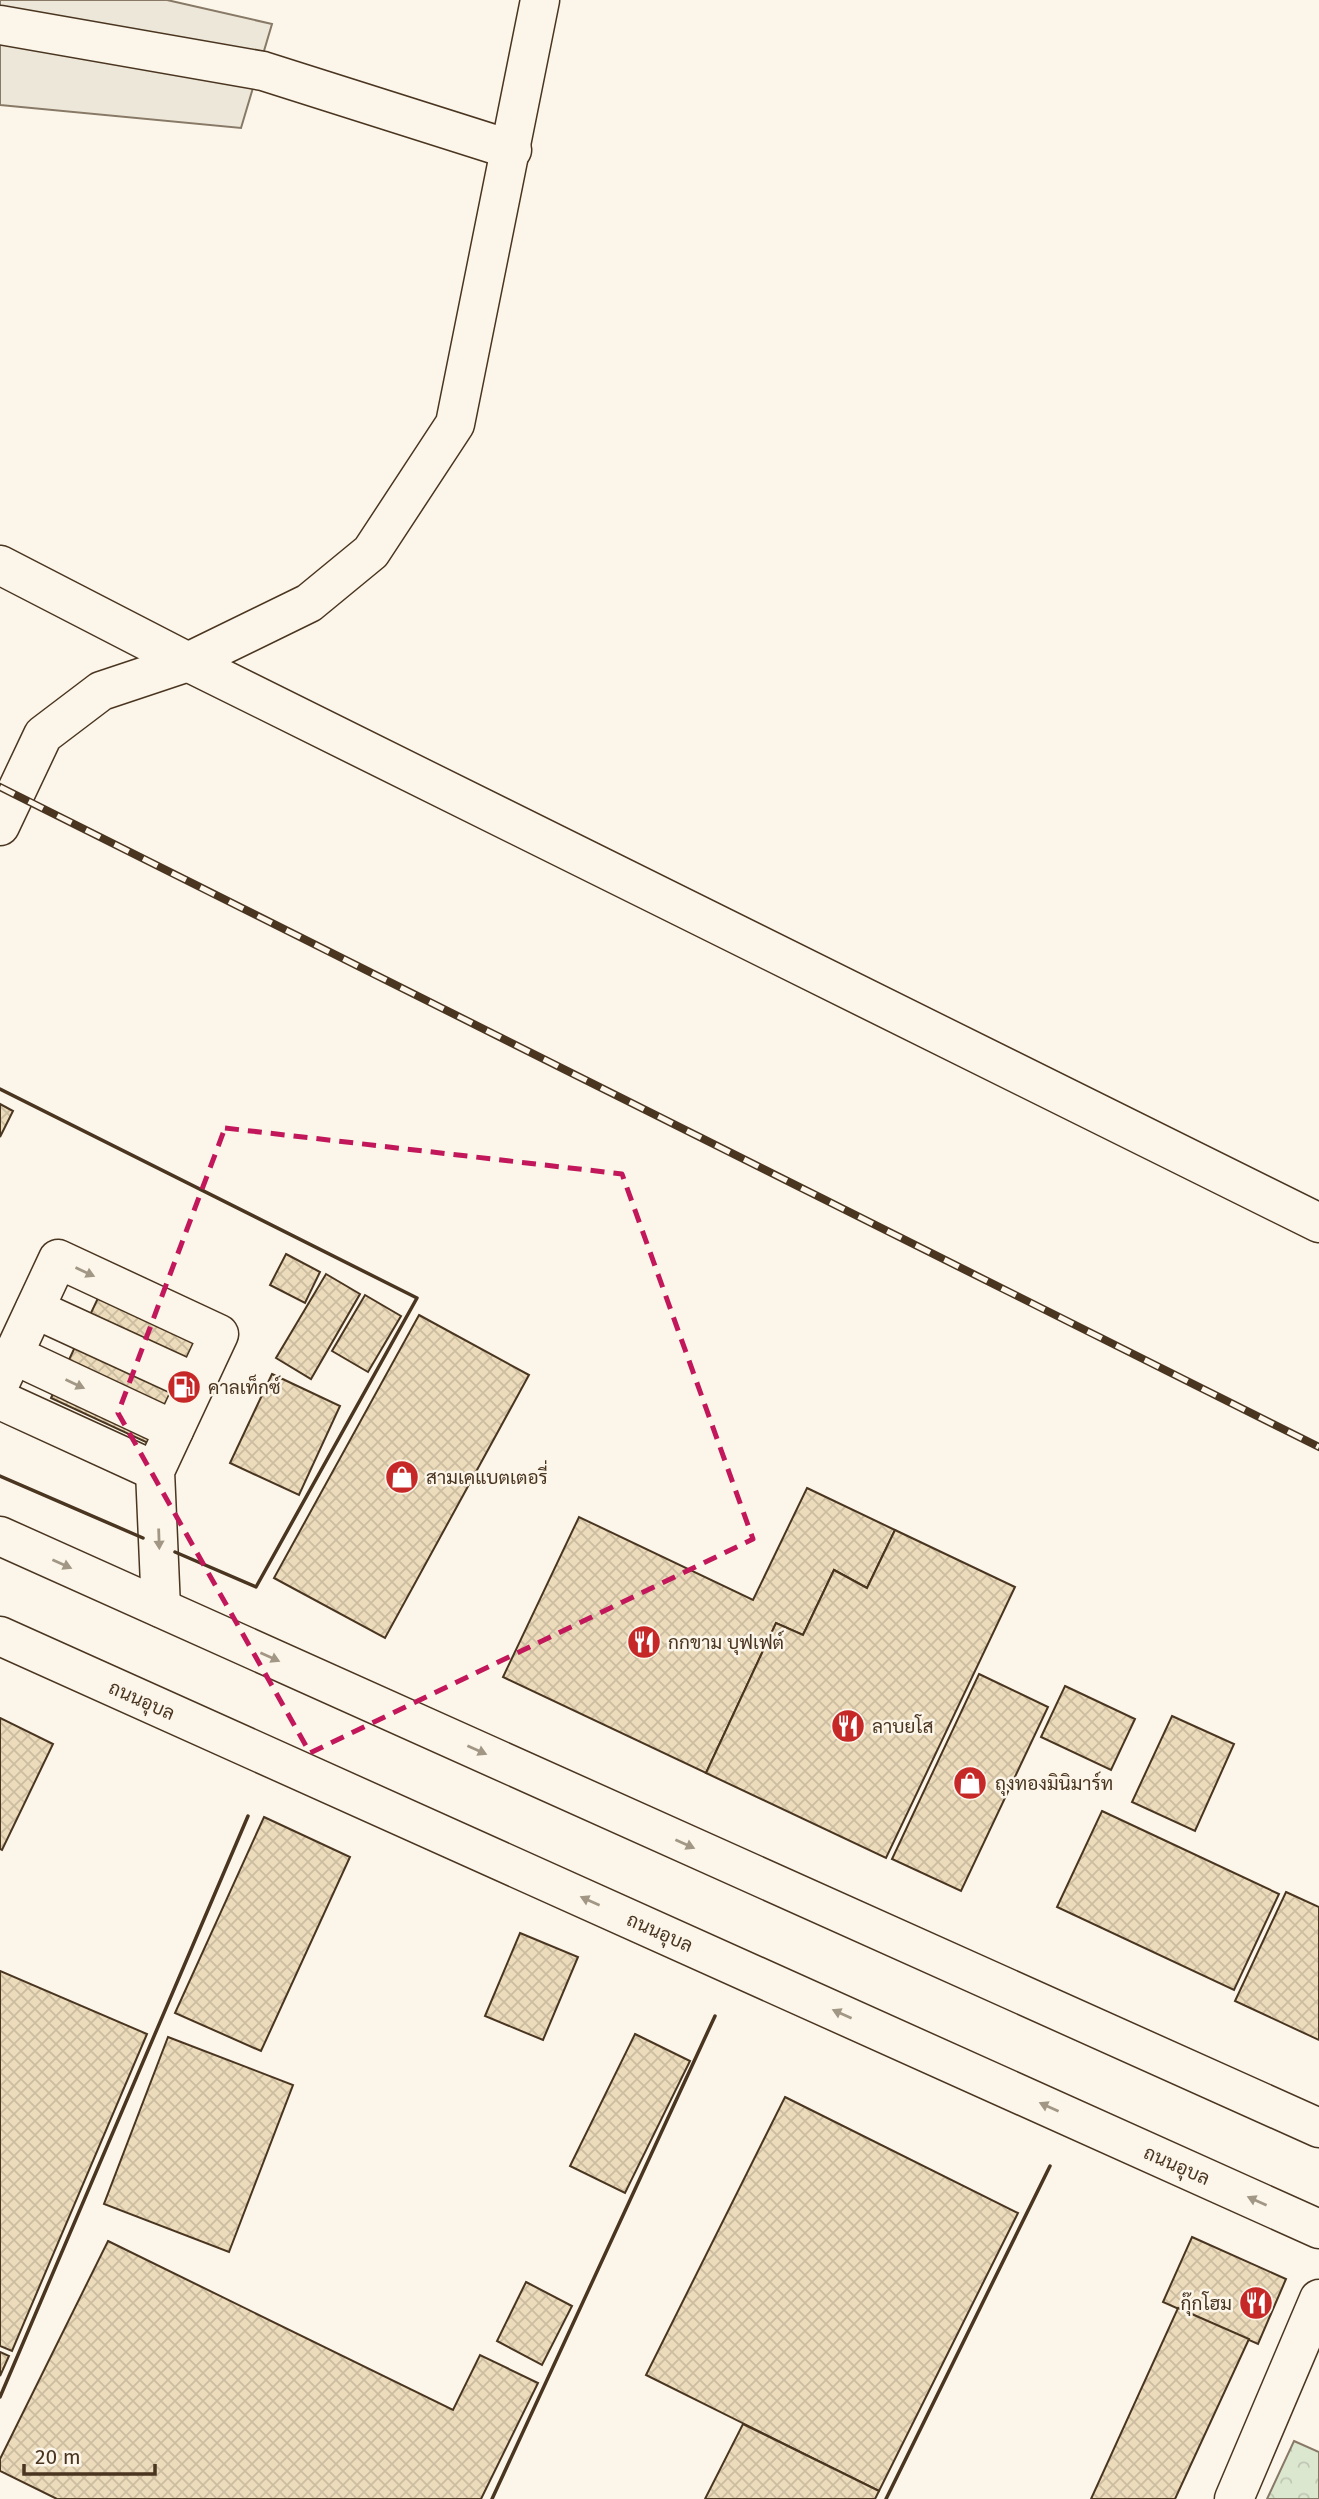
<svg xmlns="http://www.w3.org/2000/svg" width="1319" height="2499" font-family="'Fira Sans',Sarabun,sans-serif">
<defs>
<pattern id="forest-crowns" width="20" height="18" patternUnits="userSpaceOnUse" patternTransform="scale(1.75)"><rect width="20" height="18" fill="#dce7d0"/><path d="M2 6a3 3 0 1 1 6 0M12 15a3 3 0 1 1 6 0" fill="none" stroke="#bec7b2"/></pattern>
<pattern id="building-cross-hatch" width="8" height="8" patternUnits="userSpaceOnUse" patternTransform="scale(1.75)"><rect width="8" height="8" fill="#ecdcbc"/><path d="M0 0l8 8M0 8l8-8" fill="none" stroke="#ccbda1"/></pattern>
</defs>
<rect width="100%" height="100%" fill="#fbf6e9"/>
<!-- forest -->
<path fill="url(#forest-crowns)" stroke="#887966" stroke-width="2" d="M1294 2441 1319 2452V2499H1267Z"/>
<!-- parking -->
<path fill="#ede7d9" stroke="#887966" stroke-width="2" d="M0 0H167L272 24 241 128 0 105Z"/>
<!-- building -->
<g fill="url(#building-cross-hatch)" stroke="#4a3520" stroke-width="2">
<path d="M0 1104 13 1111 0 1137Z"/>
<path d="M286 1254 320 1272 305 1303 270 1285Z"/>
<path d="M326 1274 360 1294 311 1379 276 1358Z"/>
<path d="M365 1295 401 1316 368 1372 332 1351Z"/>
<path d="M98 1298 195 1342 148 1443 51 1398Z"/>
<path d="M419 1315 529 1375 385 1638 274 1578Z"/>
<path d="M272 1374 340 1406 299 1495 230 1463Z"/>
<path d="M807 1488 895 1530 867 1588 834 1570 803 1635 776 1623 706 1773 503 1677 579 1517 753 1600Z"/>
<path d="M895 1530 1015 1587 886 1858 706 1773 776 1623 803 1635 834 1570 867 1588Z"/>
<path d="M979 1674 1048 1707 961 1891 892 1859Z"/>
<path d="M1065 1686 1135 1719 1111 1770 1041 1737Z"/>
<path d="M1172 1716 1234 1744 1195 1831 1132 1802Z"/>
<path d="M0 1718 53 1744 2 1850 0 1849Z"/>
<path d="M1102 1811 1279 1894 1234 1990 1057 1907Z"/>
<path d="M264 1817 350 1857 261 2051 175 2013Z"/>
<path d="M1286 1892 1319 1907V2040L1235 2001Z"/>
<path d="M520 1933 578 1957 543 2040 485 2016Z"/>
<path d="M0 1971 147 2034 12 2351 0 2346Z"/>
<path d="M635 2034 690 2061 625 2193 570 2166Z"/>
<path d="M168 2037 293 2085 229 2252 104 2204Z"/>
<path d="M785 2097 1018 2213 879 2491 646 2375Z"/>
<path d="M1192 2237 1286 2279 1258 2344 1163 2302Z"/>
<path d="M108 2241 453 2410 480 2355 538 2383 481 2499H57L0 2471V2459Z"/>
<path d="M526 2282 572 2306 542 2365 497 2341Z"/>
<path d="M1178 2308 1249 2339 1175 2499H1091Z"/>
<path d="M0 2352 9 2356 0 2376Z"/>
<path d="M743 2424 879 2491 875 2499H705Z"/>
</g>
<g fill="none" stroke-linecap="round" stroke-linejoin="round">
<!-- minor casing -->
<g stroke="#4a3520" stroke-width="41">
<g id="minor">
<path d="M0 25 263 71 512 150"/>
<path d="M0 565 188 662 1319 1223"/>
<path d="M0 826 43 735 101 691 188 662 309 603 371 552 455 424 540 0"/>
<path d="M35 1309 196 1383"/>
<path d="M14 1355 174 1430"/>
<path d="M0 1383 58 1259 219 1334 155 1471 161 1608"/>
<path d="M0 1400 155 1471"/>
<path d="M1234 2499 1319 2299"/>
</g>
</g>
<!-- major casing -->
<g stroke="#4a3520" stroke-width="41">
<g id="major">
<path d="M0 1536 1319 2128"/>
<path d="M0 1636 1319 2229"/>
</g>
</g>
<!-- minor -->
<use href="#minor" stroke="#fbf6e9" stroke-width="38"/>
<!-- major -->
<use href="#major" stroke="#fbf6e9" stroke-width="38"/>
<!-- rail casing -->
<g stroke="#4a3520" stroke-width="8">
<path id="rail" d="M0 787 1319 1447"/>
</g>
<!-- rail -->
<use href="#rail" stroke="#fbf6e9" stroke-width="5" stroke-dasharray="16" stroke-linecap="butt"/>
<!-- wall -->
<g stroke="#4a3520" stroke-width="3.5">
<path d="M0 1089 417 1298 256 1587 175 1552"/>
<path d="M0 1476 143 1538"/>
<path d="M0 2397 248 1816"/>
<path d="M492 2499 715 2016"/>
<path d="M886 2499 1050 2166"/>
</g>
</g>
<!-- one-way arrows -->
<defs><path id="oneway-solid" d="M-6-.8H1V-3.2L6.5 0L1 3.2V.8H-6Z" transform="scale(1.75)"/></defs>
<g fill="#a29684">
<use href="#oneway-solid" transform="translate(85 1272) rotate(25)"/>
<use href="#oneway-solid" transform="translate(75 1384) rotate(25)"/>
<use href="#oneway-solid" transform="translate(159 1539) rotate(88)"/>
<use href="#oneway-solid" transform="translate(62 1564) rotate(24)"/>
<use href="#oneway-solid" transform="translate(270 1657) rotate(24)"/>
<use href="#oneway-solid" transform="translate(477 1750) rotate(24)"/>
<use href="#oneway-solid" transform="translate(685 1844) rotate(24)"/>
<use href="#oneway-solid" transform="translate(590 1901) rotate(-156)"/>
<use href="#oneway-solid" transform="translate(842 2014) rotate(-156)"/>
<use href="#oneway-solid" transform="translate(1049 2107) rotate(-156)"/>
<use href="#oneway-solid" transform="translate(1257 2201) rotate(-156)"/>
</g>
<!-- marked area -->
<path fill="none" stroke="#c2185b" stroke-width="5" stroke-dasharray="14 9" stroke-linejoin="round" d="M225 1128 622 1174 753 1539 310 1753 118 1413Z"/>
<!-- icons -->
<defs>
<g id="fuel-disc" transform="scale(1.75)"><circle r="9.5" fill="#c62828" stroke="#fbf6e9"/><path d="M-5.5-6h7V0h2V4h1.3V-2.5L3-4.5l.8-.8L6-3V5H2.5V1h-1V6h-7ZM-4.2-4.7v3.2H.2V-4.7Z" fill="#fff"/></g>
<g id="shop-disc" transform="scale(1.75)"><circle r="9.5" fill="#c62828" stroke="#fbf6e9"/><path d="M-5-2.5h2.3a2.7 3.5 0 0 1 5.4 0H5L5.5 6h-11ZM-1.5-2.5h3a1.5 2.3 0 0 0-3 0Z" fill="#fff"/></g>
<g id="restaurant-disc" transform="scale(1.75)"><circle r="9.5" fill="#c62828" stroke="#fbf6e9"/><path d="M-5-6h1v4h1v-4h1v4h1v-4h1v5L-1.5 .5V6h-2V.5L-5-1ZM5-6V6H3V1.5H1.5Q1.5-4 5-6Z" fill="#fff"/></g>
</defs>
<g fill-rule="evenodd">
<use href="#fuel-disc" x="184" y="1387"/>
<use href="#shop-disc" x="402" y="1477"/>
<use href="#restaurant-disc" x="644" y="1642"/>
<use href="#restaurant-disc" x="848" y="1726"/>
<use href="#shop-disc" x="970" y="1783"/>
<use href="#restaurant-disc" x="1256" y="2303"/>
</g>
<g text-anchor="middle" stroke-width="5" stroke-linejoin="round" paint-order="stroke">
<!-- poi labels -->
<g font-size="19" fill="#4a3520" stroke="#fbf6e9" text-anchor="start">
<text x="208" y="1394">คาลเท็กซ์</text>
<text x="426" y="1484">สามเคแบตเตอรี่</text>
<text x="668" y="1649">กกขาม บุฟเฟต์</text>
<text x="872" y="1733">ลาบยโส</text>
<text x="995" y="1790">ถุงทองมินิมาร์ท</text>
<text x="1232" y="2310" text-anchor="end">กุ๊กโฮม</text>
</g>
<!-- street labels -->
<g font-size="19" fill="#4a3520" stroke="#fbf6e9">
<text transform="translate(142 1700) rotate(24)" y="7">ถนนอุบล</text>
<text transform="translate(660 1932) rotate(24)" y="7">ถนนอุบล</text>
<text transform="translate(1177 2165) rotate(24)" y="7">ถนนอุบล</text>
</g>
</g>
<!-- scale -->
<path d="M24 2464v10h131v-10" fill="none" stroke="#4a3520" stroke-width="3.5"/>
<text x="35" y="2464" font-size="21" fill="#4a3520" stroke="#fbf6e9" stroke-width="5" paint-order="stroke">20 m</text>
</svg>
